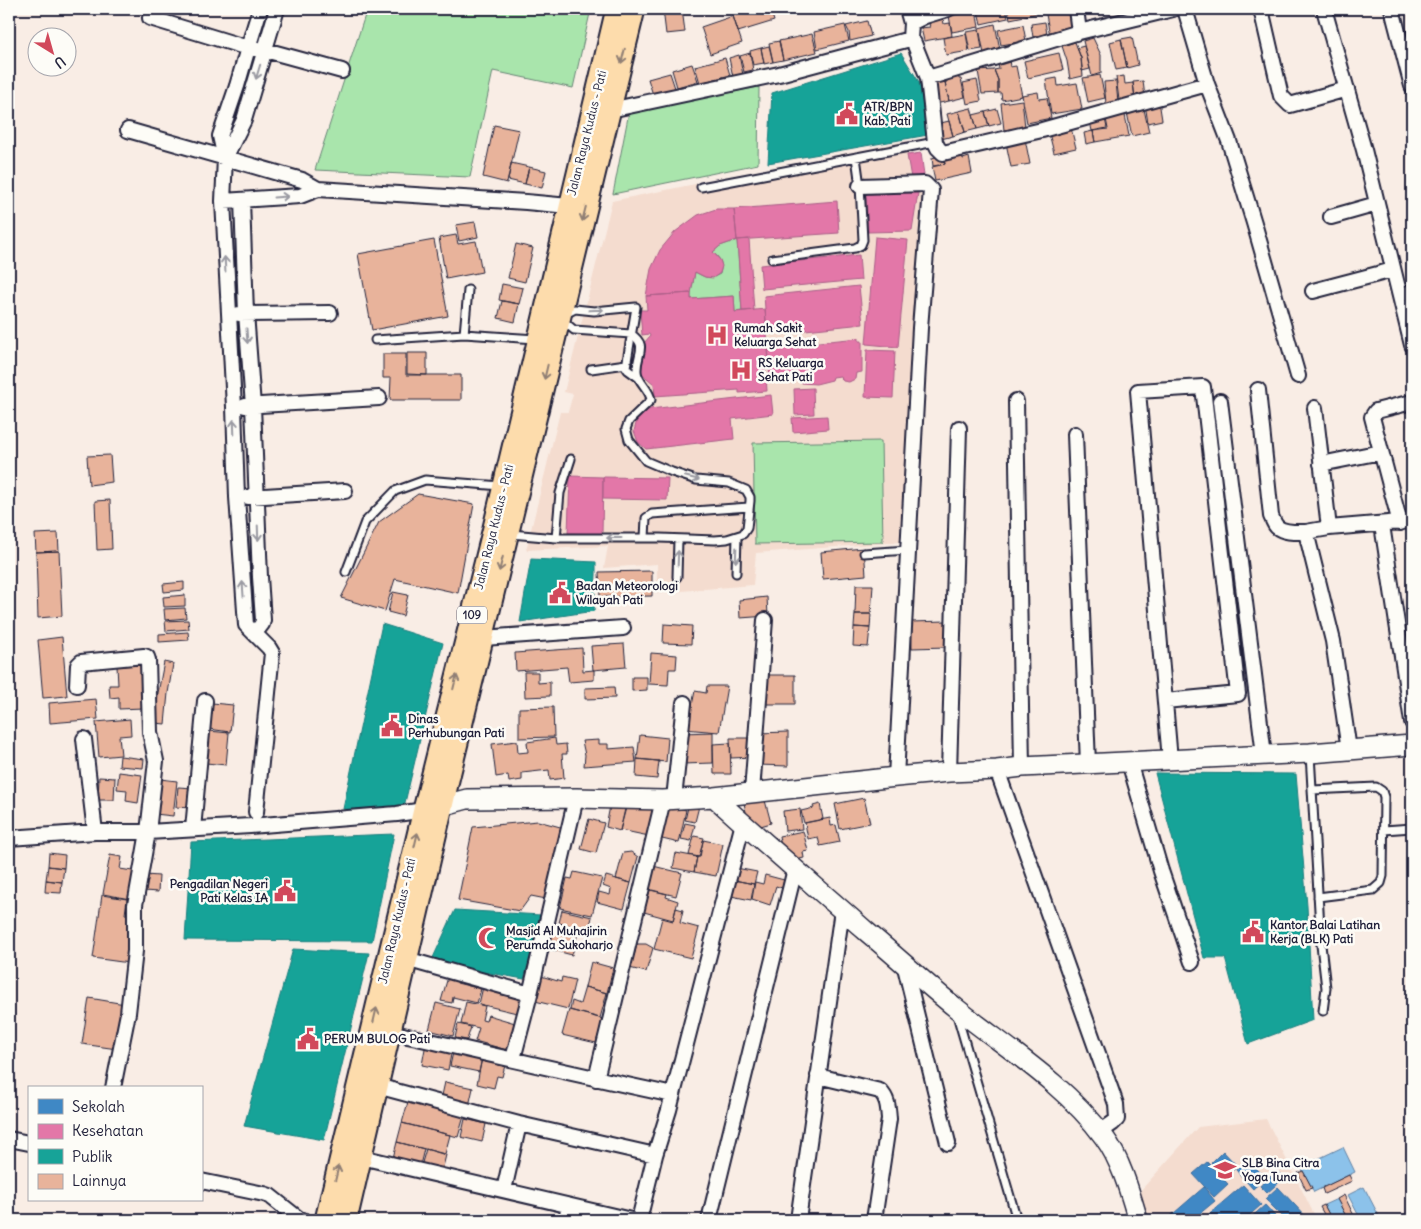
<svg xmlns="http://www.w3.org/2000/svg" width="1421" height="1229" viewBox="0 0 1421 1229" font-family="Delius,sans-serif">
<rect width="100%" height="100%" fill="#f9ede5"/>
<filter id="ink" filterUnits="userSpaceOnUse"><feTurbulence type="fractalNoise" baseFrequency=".02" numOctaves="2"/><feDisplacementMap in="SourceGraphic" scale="10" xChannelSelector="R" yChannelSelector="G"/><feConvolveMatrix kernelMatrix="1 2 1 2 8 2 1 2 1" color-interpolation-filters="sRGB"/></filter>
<g filter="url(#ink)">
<!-- built -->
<path fill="#f4dccf" d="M907,141L912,182H926L900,542L756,553L753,585L657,593V564L604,568L608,546L526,550L560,412H568L573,394L564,392L612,201Z
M1266,1119L1317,1220H1138L1132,1200L1198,1127Z"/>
<!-- green -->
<path fill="#a9e5ac" stroke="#668474" d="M367,9H591L573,88L493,71L470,177L315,170Z
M759,87L758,164L613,194L629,112Z
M737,240L742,311L735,312L734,296L691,299V293L695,272C706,278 709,280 720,274C723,262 721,260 713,252L720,246Z
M881,441L883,542L755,544L753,443Z"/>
<!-- water -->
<path fill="#8cc2ea" stroke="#6282a4" d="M1343,1147L1355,1172L1314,1192L1301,1167Z
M1364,1187L1381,1220H1361L1348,1195Z
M1337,1199L1348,1220H1332L1324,1205Z"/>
<!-- schools -->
<path fill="#3f88c5" stroke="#36699c" d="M1223,1151L1237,1166L1225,1177L1211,1163Z
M1248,1159L1265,1178L1253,1189L1236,1170Z
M1207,1162L1228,1184L1214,1197L1193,1174Z
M1277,1171L1284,1178L1267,1193L1260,1186Z
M1243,1185L1261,1205L1244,1220H1202Z
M1204,1187L1215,1201L1192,1220H1166Z
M1278,1187L1309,1220H1286L1265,1199Z
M1265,1205L1275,1216L1269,1220H1248Z"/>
<!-- health -->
<path fill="#e377a8" stroke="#a95e87" d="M921,153L924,175L911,178L907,155Z
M918,193L912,231L868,232L866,194Z
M837,201L839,233L737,240L734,209Z
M716,209H734L737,240L720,246L713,252L720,260L722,266L720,273L713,278L705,277L695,272L691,293L646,296L651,269L660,250L675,232L698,215Z
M875,237L908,240L898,347L866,344Z
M749,239L754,310L742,311L737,240Z
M859,255L861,280L762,289L760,265Z
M859,286L863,324L767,334L764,296Z
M691,293V299L734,296L735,312L765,309L769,360L765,361L767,391L739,393V390L655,396L654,384L628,362L650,336L649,334L642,335L640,310H647L646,296Z
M859,338V341H862V372L856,373L855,379L849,382L843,381L840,376L833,377L832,380L816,384L802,383L799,380L770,382L768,347Z
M867,350L895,351L893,398L865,397Z
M813,388L814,414L795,415L794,389Z
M771,395L773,414L732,419L734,439L646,449L638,442L634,431L637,420L643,413L650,409Z
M827,416L828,429L793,432L792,418Z
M570,476L603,477L602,534L568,533Z
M603,477L668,478L667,500L603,499Z"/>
<!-- public -->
<path fill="#17a398" stroke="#1a7c7c" d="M901,53L919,82L928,135L768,163L772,93Z
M531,559L596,562V575L594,611L520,622Z
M382,624L443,643L403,811L343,809Z
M1155,773L1296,774L1307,906L1313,1020L1248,1044L1225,958H1204Z
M394,834L372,941L185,940L191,842Z
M455,910L541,915L524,979L461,968L432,960Z
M293,949L369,953L324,1140L244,1126Z"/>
<!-- building -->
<path fill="#e8b39b" stroke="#22223b" d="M663,9H682L685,32L666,34Z
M756,9H770L774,21L738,32L733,16Z
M982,9H1006L1008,18L981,24L978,11Z
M1008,9H1043L1044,12L1010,19Z
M1045,9H1068L1073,31L1050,36Z
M976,11L979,27L952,32L949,16Z
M942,13L944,24L950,23L952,36L924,41L921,28L930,27L927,16Z
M733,16L742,43L710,54L701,27Z
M867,21L871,36L850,41L849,32L846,26Z
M1045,22L1047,34L1033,37L1031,24Z
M995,24L1000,50L984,54L979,28Z
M845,25L849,41L817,49L814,32Z
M1023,25L1026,41L1001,45L998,30Z
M979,30L982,49L970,51L966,32Z
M812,34L817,52L783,60L779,41Z
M966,34L969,51L946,55L943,38Z
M1132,37L1138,65L1127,68L1121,39Z
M1093,38L1101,55V73L1092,76L1083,41Z
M1121,39L1127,68L1116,70L1110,42Z
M779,41L783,60L773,62L769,43Z
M1075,42L1081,58L1083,76L1070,79L1067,61L1062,46Z
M769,46L773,62L764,64L761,48Z
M1084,46L1090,69L1082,71L1081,58L1077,48Z
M761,48L764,63L753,65L750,51Z
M750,53L753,70L744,72L740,56Z
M1059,53L1063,70L1028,78L1024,61Z
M739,55L743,75L733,77L729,58Z
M725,58L730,75L700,83L695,66Z
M1009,60L1010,67L1016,66L1022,96L1002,100L1001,93H998V80L994,70L999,69L998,63Z
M692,64L698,81L677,87L672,70Z
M994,70L998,80V93L982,94L978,71Z
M670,73L676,91L654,98L648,79Z
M958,73L959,79H961L965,97L949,101L945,82H947L946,76Z
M1100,75L1105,98L1088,102L1083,78Z
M1124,76L1125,84L1133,83L1135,98L1119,100L1116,77Z
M1057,78L1058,86L1077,83L1082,109L1051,114L1046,80Z
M941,79L942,83L945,82L949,101L935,104L932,81Z
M977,80L981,101L967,104L963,83Z
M1116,81L1118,103L1106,104L1104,82Z
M1143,81L1145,97L1135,98L1133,82Z
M1038,92L1039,99L1047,98L1051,118L1027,123L1022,95Z
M1022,100L1025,127L1004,130L1001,103Z
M1159,101L1162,120L1148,123L1145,104Z
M1143,105L1149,132L1132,136L1126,108Z
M971,108L977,129L965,132L959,111Z
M997,109L1001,123L989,126L985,112Z
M1124,110L1129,136L1095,142L1093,131L1108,129L1105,114Z
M959,111L965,132L953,136L947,114Z
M985,112L989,126L977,129L973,115Z
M1104,114L1107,128L1092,131L1089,117Z
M949,121L953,136L941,139L937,124Z
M1070,124L1076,148L1054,153L1048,129Z
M494,125L519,130L507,183L483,177Z
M1093,131L1095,142L1086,144L1084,133Z
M1025,139L1030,164L1011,167L1006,143Z
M962,151L963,159L969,157L972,173L935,181L932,167L945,164L943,155Z
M943,155L945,164L933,166L932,158Z
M511,163L529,167L525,184L508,180Z
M529,167L546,171L542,188L525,184Z
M475,222L478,237L459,241L456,225Z
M456,235L458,244L476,241L482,272L446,279L439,238Z
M434,240L448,316L372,330L358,254Z
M516,244L533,248L525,282L508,278Z
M502,284L523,288L519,304L499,300Z
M502,301L519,304L515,322L498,318Z
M407,353H427V375L407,374Z
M383,354H406V375H461V400H390L391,378H383Z
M110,455L112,482L89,485L87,456Z
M418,494L474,504L458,593L395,579L385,611L341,598L379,522Z
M110,500L112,549L97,550L95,501Z
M58,533L59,551L36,552L35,534Z
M864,548L866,575L823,579L821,552Z
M59,551L62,616L38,618L36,552Z
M652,571V596L600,597L599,572Z
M184,582V590L164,592L163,584Z
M856,585H873L871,614H855Z
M393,592L408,595L403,616L388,612Z
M185,595V606L164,607L163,597Z
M767,597L768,616L740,618L739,600Z
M185,608L186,618L165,620L164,609Z
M855,614H871L870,628L854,627Z
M188,620L189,629L166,631L165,621Z
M947,621V647L912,648L911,622Z
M664,624L692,626L691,644L663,643Z
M854,627L870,628L868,647L853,646Z
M188,632L189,640L159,642V634Z
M62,637L67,696L43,698L38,640Z
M624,644L626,667L593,670L591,646Z
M582,648L583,671L594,670V680L569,682L567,667L516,671L515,653Z
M651,653L677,655L676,669H669L668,685L649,684Z
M125,659H132V665L141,664L143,708L119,709V697L110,698L109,685H118L117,666L126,665Z
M164,662L173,664L168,693L165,724L156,723L158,693Z
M524,672H538V683L550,682V696L525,697Z
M764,675H795V704H763Z
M632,677H647V690L632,691Z
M707,686H727L719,732L684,729L686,714L690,715L695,691L706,693Z
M614,687L615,698L585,699V688Z
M96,699L98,719L50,723L49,703Z
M212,703L233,705L230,732L209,729Z
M553,707L554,737L519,738V708Z
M130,719L131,735L119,736L121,755L99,757L96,722Z
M209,731L229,733L226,765L206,763Z
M713,732V763L682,764V733Z
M788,732V766L758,765V733Z
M640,735L668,738L666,762L637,759Z
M555,738L556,745L566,744L567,754H562L564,778L550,780L549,770L522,773V780L509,782L508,775L496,777L492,744L517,741L518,753L528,752L527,742Z
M730,738H752L753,757L731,758Z
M599,740V744H608V749L634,747L636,762L584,766L585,755L582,741Z
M730,743L731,774H714L713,744Z
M120,756L144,759L143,768L119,766Z
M637,759L659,761L657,779L636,777Z
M119,772L142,775L138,803L126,801L127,790L117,789Z
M99,777L115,778L114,800H98Z
M160,779L177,781L173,816L155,814Z
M178,787L193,788L191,808L176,807Z
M763,793L771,823L750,829L743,799Z
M864,798L870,823L840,829L835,804Z
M642,803L655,810L649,836L620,830L627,804Z
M689,803L699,806L695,822L685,820Z
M820,804L823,819L804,823L801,811L814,808L813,806Z
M610,806L625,809L620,831L606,827Z
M665,806L686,810L679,843L658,838Z
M800,809L802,829L785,831L783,811Z
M830,818L831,826L836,825L840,842L820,846L818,837L808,839L805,823Z
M589,819L604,823L596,853L581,849Z
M538,821L564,828L546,899L531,896L520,911L458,900L473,827Z
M685,823L695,825L691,841L681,839Z
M803,831L808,851L803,852L804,858L787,862L782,851L779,836Z
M694,836L704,838L699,857L689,855Z
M703,840L723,844L716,876L694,872L697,857H700Z
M631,852L638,857L631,883L616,879L623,853Z
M49,853L65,855L64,868L48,866Z
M676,853L697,857L694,872L673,868Z
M110,855L122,857L120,869L139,872L135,900L103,894Z
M48,866L64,868L62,882L46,880Z
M653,866L682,873L676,896L648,889Z
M731,867L757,872L754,884L729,879Z
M574,872L602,878L592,915L560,908L567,878L572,879Z
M145,875L159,876L158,892L144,891Z
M765,875L784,880L782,888L776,886L770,905L752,899L755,882L763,884Z
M606,876L631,883L624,909L597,902L599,892L610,895L611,889L603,886Z
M729,879L754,884L751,900L726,895Z
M46,880L62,882L61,893L45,892Z
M650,890L667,894L666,897L678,901L673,920L644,912Z
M102,895L127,899L125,914L132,915L128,945H132L129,963L93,958Z
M676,908L683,910L680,923L699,928L691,958L654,949L662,918L673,921Z
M562,910L592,917L589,930L559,923Z
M555,923L579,929L572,955L549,949Z
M637,944H646L653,948L646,972L625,967L628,955L634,956Z
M591,962L613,968L607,993L585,987Z
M541,976L561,982L562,977L575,980L568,1009L535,1001Z
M448,977L458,979L457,983L481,989L477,1003L453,997L452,1003L441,1001Z
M483,987L525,997L521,1014L479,1004Z
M585,987L607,993L600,1018L570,1010L572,1001L580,1004Z
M89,998L125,1004L117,1049L82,1044Z
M466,1002L485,1006L482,1020L486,1021L488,1015L515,1023L507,1050L475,1041L479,1028L461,1024Z
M436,1003L460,1009L453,1036L429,1030Z
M569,1010L603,1019L596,1043L562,1035Z
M458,1024L471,1027L467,1040L455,1038Z
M426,1043L452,1049L448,1070L422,1065Z
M454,1048L483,1054L479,1072L450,1066Z
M482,1057L506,1061L502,1077L497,1076L494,1088L477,1084Z
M445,1082L473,1088L469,1106L441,1100Z
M408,1102L464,1116L458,1137L402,1123Z
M465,1119L486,1124L482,1142L461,1137Z
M402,1123L450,1135L445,1154L397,1142Z
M397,1142L424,1149L420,1165L393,1158Z
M426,1149L446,1155L442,1171L421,1166Z
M1303,1171L1312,1188L1306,1190L1298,1173Z
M1349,1175L1352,1181L1324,1194L1322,1188Z
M1344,1195L1356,1220H1348L1337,1199Z
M1324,1205L1332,1220H1327L1320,1207Z"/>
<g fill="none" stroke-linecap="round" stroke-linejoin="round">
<!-- lane casing -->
<g stroke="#22223b" stroke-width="11">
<path id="lane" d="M701,187L935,142
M772,259L855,248L861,245L863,240L860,186L856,157
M565,314L575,309L594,311L636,307L626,367L628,370L639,378
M464,334L468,290
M375,340L464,334L536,339
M591,369L626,364
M511,534L556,538H660L715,540L727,539L743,534L747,528L750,501V497L746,490L729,483L696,480L672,472L646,461L629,440L626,429L629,421L651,400C650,389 637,382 637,371C636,354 649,346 631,334L574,330L562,320
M556,538L560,493L571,459
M645,538L646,518L652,514L749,507
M864,553L908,550
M346,572L365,522L395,491L425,480L501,486
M736,573L737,536
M677,577L678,539
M1310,754L1321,945L1326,988L1323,1011
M1312,790L1376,787L1382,791L1384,797L1383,876L1381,883L1373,890L1318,897
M1384,830L1412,828
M957,1015L1017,1220"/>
</g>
<!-- street casing -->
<g stroke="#22223b" stroke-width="18">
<path id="street" d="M907,9L911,23
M1076,9L1079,32
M1261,9L1281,96L1290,105L1347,89
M1324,9L1364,150L1412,345
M1392,9L1412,86
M150,18L248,48L265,50L342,71
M910,39L911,23L925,16L948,9
M928,78L935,142L938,148L943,153L1042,130L1207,84L1185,9
M1207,84L1229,141L1254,223L1298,376
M610,110L779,74L910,39L914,43L928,78L1079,32L1173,9
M128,130L302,180L318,189L526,202L569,206
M225,158L244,120L277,9
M860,186L925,184L931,190L920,328L896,777
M242,200L246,313L253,406L260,577L263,620L262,624L255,633
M223,201L225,158L220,136L237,86L248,48L260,9
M1331,217L1377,204
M1313,291L1393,270
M1400,295L1412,292
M239,314L330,313
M1258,390L1271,516C1273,520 1274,524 1277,527C1284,533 1297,532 1306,532
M1016,401L1022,767
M1220,401L1264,755
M245,406L379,398
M1315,408L1329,528
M1075,434L1088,764
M1321,464L1381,452
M248,497L345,491
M1400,523L1372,417L1376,411L1412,402
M1382,525L1412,722
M483,638L623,628
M77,685L78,665L81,662L144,656L147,657L148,660L150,732L156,761L148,832L135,905V951L128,1013L113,1088
M1165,701L1238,694L1203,387L1138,391L1170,760
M84,739L95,832
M1349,750L1333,641L1306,532L1329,528L1412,521
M1129,762L1161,871L1192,962
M997,770L1116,1104L1117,1119L1113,1123L1100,1132
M949,772L959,428
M752,792L765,620
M674,799L684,703
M256,812L272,653L269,648L246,625L237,497L234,407L223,201L300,196L318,189
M193,829L205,701
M9,838L95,832H148L250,826L397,814L424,810
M406,959L530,994
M904,963L948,1143
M390,1032C484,1053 578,1075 673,1095
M513,1059L530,994L576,798
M818,1076L880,1091C888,1099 888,1107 889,1119L874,1220
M596,1079L663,800
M377,1086L519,1124L655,1155
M9,1139L29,1143
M361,1157L631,1220
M201,1181L264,1194L270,1196L299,1219L303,1220
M504,1190L519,1124
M566,1220L569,1206
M639,1220L655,1155L669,1110L743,823
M709,1220L795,869
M798,1220L842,910"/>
</g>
<!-- secondary casing -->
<g stroke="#22223b" stroke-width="22">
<path id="secondary" d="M714,797C764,843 816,887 867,932C897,957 926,984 956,1008C1006,1048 1065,1084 1104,1137C1121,1160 1130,1193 1138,1220
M430,809L467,799L576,798L663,800L714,797L896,777L949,772L997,770L1022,767L1310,753L1412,745"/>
</g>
<!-- primary casing -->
<g stroke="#22223b" stroke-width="25">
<path id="primary" d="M326,1220L424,810L493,532L617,9
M346,1220L448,780L634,9"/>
</g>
<!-- lane -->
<use href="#lane" stroke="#fdfcf7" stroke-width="7"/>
<!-- street -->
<use href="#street" stroke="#fdfcf7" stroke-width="14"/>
<!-- secondary -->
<use href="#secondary" stroke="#fdfcf7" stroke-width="19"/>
<!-- primary -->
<use href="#primary" stroke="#fddcac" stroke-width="21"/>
</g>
<!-- one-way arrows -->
<defs><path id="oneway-shaft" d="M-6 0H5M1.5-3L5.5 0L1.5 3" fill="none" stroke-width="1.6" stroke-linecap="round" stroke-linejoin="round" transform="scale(1.25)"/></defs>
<g stroke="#907f74">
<use href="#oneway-shaft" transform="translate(623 56) rotate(104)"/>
<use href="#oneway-shaft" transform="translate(584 214) rotate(104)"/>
<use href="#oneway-shaft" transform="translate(546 372) rotate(103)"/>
<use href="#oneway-shaft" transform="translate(501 564) rotate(104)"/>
<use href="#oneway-shaft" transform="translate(455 682) rotate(-76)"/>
<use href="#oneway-shaft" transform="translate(416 840) rotate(-77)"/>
<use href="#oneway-shaft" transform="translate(375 1015) rotate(-77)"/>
<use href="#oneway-shaft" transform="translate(337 1173) rotate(-77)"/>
</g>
<g stroke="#9a9aa2">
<use href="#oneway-shaft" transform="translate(258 72) rotate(107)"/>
<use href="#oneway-shaft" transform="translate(281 197) rotate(-4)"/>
<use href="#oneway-shaft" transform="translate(225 264) rotate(-93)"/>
<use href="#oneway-shaft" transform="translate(596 310) rotate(-2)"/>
<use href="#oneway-shaft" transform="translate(247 336) rotate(86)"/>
<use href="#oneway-shaft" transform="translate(234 427) rotate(-92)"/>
<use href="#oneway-shaft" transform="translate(692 478) rotate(14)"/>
<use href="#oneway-shaft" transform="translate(258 533) rotate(88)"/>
<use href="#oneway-shaft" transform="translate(614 538) rotate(180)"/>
<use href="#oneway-shaft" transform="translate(736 555) rotate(92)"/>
<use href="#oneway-shaft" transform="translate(678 558) rotate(-88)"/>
<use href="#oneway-shaft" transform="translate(243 589) rotate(-94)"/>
</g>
</g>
<!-- icons -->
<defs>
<g id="civic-bare" transform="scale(1.725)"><path d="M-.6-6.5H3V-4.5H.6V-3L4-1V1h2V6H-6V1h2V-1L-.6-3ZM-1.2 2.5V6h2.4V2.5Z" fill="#d1495b" stroke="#fdfcf7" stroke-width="2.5" paint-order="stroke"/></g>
<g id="hospital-bare" transform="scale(1.725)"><path d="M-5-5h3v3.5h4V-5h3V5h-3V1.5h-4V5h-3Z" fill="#d1495b" stroke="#fdfcf7" stroke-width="2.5" paint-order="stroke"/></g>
<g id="mosque-bare" transform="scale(1.725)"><path d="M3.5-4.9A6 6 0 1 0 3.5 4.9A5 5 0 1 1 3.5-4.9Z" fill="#d1495b" stroke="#fdfcf7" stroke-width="2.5" paint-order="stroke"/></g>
<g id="school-bare" transform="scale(1.725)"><path d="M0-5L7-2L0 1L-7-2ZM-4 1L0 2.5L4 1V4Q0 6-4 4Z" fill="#d1495b" stroke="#fdfcf7" stroke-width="2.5" paint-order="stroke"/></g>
</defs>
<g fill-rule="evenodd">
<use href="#civic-bare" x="847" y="114"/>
<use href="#hospital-bare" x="717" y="335"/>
<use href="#hospital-bare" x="741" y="370"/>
<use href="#civic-bare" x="560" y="593"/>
<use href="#civic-bare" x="392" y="726"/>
<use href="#civic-bare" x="285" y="891"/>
<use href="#civic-bare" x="1253" y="932"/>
<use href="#mosque-bare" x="489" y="938"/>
<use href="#civic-bare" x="308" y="1039"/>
<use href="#school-bare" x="1225" y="1170"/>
</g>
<g text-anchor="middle" stroke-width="5" stroke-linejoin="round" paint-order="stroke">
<!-- shield labels -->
<rect fill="#fdfcf7" stroke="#646373" stroke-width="1" x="457" y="606.5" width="30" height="17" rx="4"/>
<g font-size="11" font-weight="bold" fill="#22223b">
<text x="472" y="619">109</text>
</g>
<!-- poi labels -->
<g font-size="12" font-weight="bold" fill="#22223b" stroke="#fdfcf7" text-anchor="start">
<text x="864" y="111">ATR/BPN<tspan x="864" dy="14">Kab. Pati</tspan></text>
<text x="734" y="332">Rumah Sakit<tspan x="734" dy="14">Keluarga Sehat</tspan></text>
<text x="758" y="367">RS Keluarga<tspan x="758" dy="14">Sehat Pati</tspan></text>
<text x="576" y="590">Badan Meteorologi<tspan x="576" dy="14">Wilayah Pati</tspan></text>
<text x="408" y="723">Dinas<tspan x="408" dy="14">Perhubungan Pati</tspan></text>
<text x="268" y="888" text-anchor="end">Pengadilan Negeri<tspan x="268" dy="14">Pati Kelas IA</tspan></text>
<text x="1270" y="929">Kantor Balai Latihan<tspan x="1270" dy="14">Kerja (BLK) Pati</tspan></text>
<text x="506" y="935">Masjid Al Muhajirin<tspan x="506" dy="14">Perumda Sukoharjo</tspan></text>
<text x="324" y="1043">PERUM BULOG Pati</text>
<text x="1242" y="1167">SLB Bina Citra<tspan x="1242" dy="14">Yoga Tuna</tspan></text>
</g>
<!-- street labels -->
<g font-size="12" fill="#22223b" stroke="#fdfcf7">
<text transform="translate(587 133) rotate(-76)" y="4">Jalan Raya Kudus - Pati</text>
<text transform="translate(494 527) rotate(-76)" y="4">Jalan Raya Kudus - Pati</text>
<text transform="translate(397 921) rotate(-77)" y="4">Jalan Raya Kudus - Pati</text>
</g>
</g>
<!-- margin -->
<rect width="1421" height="1229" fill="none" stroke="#fdfcf7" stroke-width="30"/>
<rect x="15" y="15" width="1391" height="1199" fill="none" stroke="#22223b" stroke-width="2" filter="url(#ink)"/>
<!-- legend -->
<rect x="28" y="1086" width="175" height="115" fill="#fdfcf7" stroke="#a5a5ac"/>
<rect x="38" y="1099" width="25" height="15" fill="#3f88c5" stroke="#a5a5ac"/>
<text x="72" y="1112" font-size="15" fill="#22223b">Sekolah</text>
<rect x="38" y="1124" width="25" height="15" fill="#e377a8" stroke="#a5a5ac"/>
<text x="72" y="1136" font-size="15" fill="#22223b">Kesehatan</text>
<rect x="38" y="1149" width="25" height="15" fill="#17a398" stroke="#a5a5ac"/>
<text x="72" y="1162" font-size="15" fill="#22223b">Publik</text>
<rect x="38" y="1174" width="25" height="15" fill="#e8b39b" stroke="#a5a5ac"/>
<text x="72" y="1186" font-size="15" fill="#22223b">Lainnya</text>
<!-- north arrow -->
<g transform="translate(52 52) rotate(143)"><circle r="24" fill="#fdfcf7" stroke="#a5a5ac"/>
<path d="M0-4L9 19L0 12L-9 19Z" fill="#d1495b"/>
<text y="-8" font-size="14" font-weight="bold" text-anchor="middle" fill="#22223b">U</text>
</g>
</svg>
